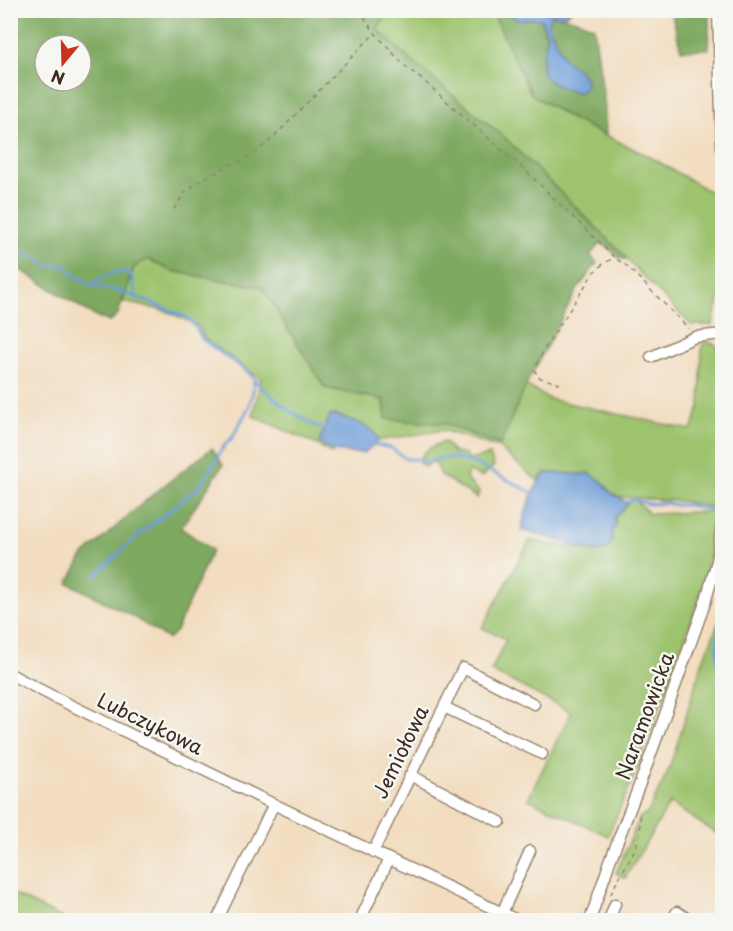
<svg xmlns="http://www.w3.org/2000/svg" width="733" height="931" viewBox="0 0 733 931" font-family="'Playpen Sans',sans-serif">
<rect width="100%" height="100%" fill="#f6f6f2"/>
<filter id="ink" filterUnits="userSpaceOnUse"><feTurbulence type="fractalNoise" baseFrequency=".0167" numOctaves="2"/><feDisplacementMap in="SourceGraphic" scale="12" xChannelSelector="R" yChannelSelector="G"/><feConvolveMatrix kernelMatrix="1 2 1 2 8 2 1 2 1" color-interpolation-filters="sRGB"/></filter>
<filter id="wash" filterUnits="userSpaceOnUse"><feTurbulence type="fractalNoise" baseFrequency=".008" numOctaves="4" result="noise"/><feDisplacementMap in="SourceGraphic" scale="24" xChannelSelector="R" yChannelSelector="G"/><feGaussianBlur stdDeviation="1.35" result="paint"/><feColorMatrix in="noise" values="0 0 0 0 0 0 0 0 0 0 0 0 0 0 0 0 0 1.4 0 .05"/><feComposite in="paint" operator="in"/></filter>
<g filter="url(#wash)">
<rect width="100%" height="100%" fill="#f2ddc0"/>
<!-- green -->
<path fill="#9dc36e" stroke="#6c7646" stroke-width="1.5" d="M389,11H492L531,94L572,119L652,158L712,193L717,192L721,294L712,325H691L626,259L625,256L504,137L410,60L376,28Z
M148,259L171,271L262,287L325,388L384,400L386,419L446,424L500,445L526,385L549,399L691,430L700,406L702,346L705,342C713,342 717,345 721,351L722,456L717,508L681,501L619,497L611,493L602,481L589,473L582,474L545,473L538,481L499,448L443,430L378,441C374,426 349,419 336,415L324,446L334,451L332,454L318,445L253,416L261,379L205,339L199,326L166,311L123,302L134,267Z
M445,442L454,453L465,454L469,460L490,455L494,466L481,477L468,471L466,479L479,492L477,498L442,476L435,462L430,463L425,467L419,463C421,451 434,445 445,442Z
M635,500L650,514L717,511L708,568L698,602L639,764L608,836L528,799L571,712L491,671L506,639L482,628L530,540L596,552L605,551L612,540V531L616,526L615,517L629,502Z
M722,614V837L670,803L625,878L616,873L640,817L648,813L668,771L676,748L702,663Z
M11,893L66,920H11Z"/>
<!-- forest -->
<path fill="#7ea961" stroke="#5c6a40" stroke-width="1.5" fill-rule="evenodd" d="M11,10L389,11L377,29L410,60L504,137L625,256L626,259H621L601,242L590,255L597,263L577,290L526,385L500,445L446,424L386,419L384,400L325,388L262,287L171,271L148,259L134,267L118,314L110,322L95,316L11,264ZM45,45H81V81H45Z
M492,11H506C521,27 526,15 541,19L547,38L542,58L551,83L575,92L582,74L564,58L548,24L551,14L577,20L594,27L605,108L606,136L572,119L531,94Z
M671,11H709V49L681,50Z
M212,448L223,465L181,528L212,550L176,631L168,639L132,616L68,583L83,556L153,494Z"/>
<!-- water -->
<path fill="#6e9ed7" stroke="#54647a" stroke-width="1.5" d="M506,11H571C565,18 559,16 551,14L548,24L564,58L582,74L586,80V85L581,92C573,93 565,89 558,86C538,78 541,65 545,47C545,46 547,38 547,37C547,32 543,25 541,19C526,15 521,27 506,11Z
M330,415C341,415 366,425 374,432C377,435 377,436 378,441L364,453C348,453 332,454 319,442Z
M545,473L582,474L589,473L602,481L611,493L627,502L624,508L615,517L616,526L612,531V540L608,549L596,552L521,530C526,510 532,489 545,473Z"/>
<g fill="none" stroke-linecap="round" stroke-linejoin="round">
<!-- stream -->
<path stroke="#6e9ed7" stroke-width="3" d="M10,242L16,245L21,252L38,258L48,266L59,265L67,268L73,274L91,285L103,288L120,291L187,317L197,329L203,340L249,373C270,397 295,418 326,430
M91,285C103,276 117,268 131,274L136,297
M372,444L391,448L406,459H418L425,462L442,458H454L478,465L535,494
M625,502L635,500L649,504L667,503L675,505H689L696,507L717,510
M95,576L135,538L200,486L224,446L232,438L244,416L249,407L254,387V381
M718,665L717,642L722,615
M719,672L722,693"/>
</g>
</g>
<g filter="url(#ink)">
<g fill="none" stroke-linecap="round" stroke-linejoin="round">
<!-- minor casing -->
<g stroke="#96846f" stroke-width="13">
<path id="minor" d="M718,10L722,149
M651,357L695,337L722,334
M10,674L56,698L263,799L517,920
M444,707L542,754
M410,775L500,822
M373,852L463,668L534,704
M502,913L530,851
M217,920L274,804
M360,920L389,859
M590,920L610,861L647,765L705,603L717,561L722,522
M609,920L615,904
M672,920L677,912L690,920"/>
</g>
<!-- path -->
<path stroke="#96846f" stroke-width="1.5" stroke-dasharray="4.5 4.5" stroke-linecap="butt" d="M359,10L375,33L405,66L426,83L529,174L615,258L627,266L689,329
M174,209C178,203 183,195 188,190C202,178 225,168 241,160C253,155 263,147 272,139L374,34
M718,225L720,259
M560,384L538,377L535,370L542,353L594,272L604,263L614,258
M611,894C619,875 633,858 639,837C641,830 640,821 640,813"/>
<!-- minor -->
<use href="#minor" stroke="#fff" stroke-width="10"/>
</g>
</g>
<g text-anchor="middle" stroke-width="5" stroke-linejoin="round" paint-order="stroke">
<!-- street labels -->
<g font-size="20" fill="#3b2a1e" stroke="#f6f6f2">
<text transform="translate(645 716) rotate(-70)" y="7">Naramowicka</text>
<text transform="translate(150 724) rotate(26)" y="7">Lubczykowa</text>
<text transform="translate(401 752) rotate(-64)" y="7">Jemiołowa</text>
</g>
</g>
<!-- margin -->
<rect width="733" height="931" fill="none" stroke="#f6f6f2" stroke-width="36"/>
<!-- north arrow -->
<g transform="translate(63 63) rotate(199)"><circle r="28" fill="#f6f6f2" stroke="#aba49d" stroke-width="1.5"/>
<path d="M0-4.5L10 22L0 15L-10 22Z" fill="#c8321e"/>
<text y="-9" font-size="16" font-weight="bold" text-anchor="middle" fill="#3b2a1e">N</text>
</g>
</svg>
